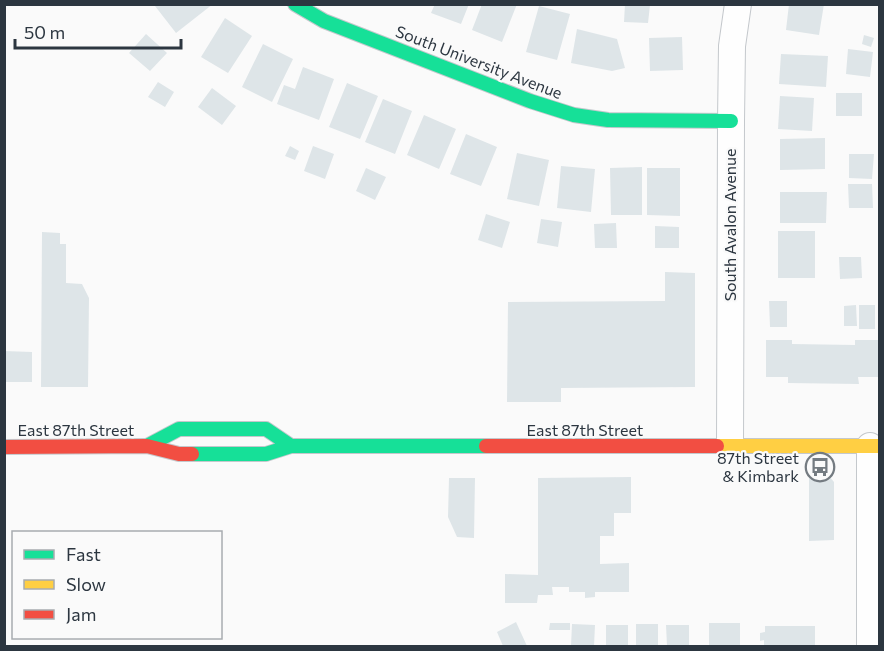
<svg xmlns="http://www.w3.org/2000/svg" width="884" height="651" viewBox="0 0 884 651" font-family="Commissioner,sans-serif">
<rect width="100%" height="100%" fill="#fafafa"/>
<!-- building -->
<path fill="#dee5e8" d="M157,4H213L176,33L155,6Z
M435,4H469L461,24L431,13Z
M482,4H517L502,42L472,30Z
M625,4L650,5L648,23L624,22Z
M789,4H824L819,35L786,30Z
M539,6L570,14L557,60L526,52Z
M225,18L252,36L228,73L201,57Z
M577,29L617,39L625,68L612,71L571,63Z
M146,34L167,53L150,71L129,53Z
M864,35L874,38L871,47L862,44Z
M682,37L683,70L650,71L649,38Z
M263,44L293,59L272,102L242,87Z
M848,49L873,52L870,77L846,74Z
M781,54L828,56L826,87L779,84Z
M303,67L334,79L319,120L277,104L284,85L295,89Z
M158,82L174,92L165,107L148,97Z
M347,83L378,96L360,139L329,127Z
M212,88L236,106L222,125L198,107Z
M836,93H862V116H836Z
M780,96L814,98L812,131L778,129Z
M383,99L412,111L395,154L365,142Z
M424,115L456,129L439,169L407,155Z
M466,134L497,147L481,186L450,174Z
M825,138V169L780,170V139Z
M290,146L299,151L295,160L285,156Z
M313,146L334,154L325,179L304,171Z
M517,153L549,160L539,206L507,199Z
M849,154H874L872,179L849,178Z
M561,166L595,169L591,212L557,208Z
M642,167V215H611L610,168Z
M366,168L386,177L375,200L356,191Z
M647,168H680V216L647,215Z
M848,184H872L873,208H849Z
M780,192H827L826,223H780Z
M486,214L510,222L502,248L478,240Z
M541,219L562,222L558,247L537,243Z
M616,223L617,248H595L594,224Z
M655,226L679,227V248H655Z
M778,231H815V278H778Z
M42,232L60,233V244H66V283L82,284L89,298L88,387H41Z
M839,257H861L862,278L840,279Z
M665,272L695,273V387L561,388V402H507L508,302L665,301Z
M769,301H787V327H770Z
M856,305L857,326H844V306Z
M859,305H875V329H859Z
M766,340H792V344L855,345V340H880L879,377H858L859,384L788,383V377H766Z
M4,351L32,352V382H4Z
M809,476H829L834,482V540L809,541Z
M631,477V513H614V536H600V564L629,563V592H595V597L585,598V592H569V587H552L553,595H538L537,603H505V574L538,575V478Z
M449,478H475L474,538L457,537L448,517Z
M516,622L527,646H503L497,632Z
M550,623H570V630H549Z
M709,623H740V646H709Z
M572,624L595,625L594,646H571Z
M636,624H658V646H636Z
M606,625H628V646H606Z
M666,625H689V646H667Z
M765,626H815V646H764V640L760,641V633L765,632Z"/>
<g fill="none" stroke-linecap="round" stroke-linejoin="round">
<!-- street casing -->
<g stroke="#c4c8cc" stroke-width="28">
<path id="street" d="M730,446L731,121L732,46L738,4
M870,646V446"/>
</g>
<!-- fast casing -->
<g stroke="#c4c8cc" stroke-width="16">
<path id="fast" d="M295,4L324,21L530,101L574,115L608,120L731,121
M147,446L179,429H266L291,446
M192,454H266L291,446H486"/>
</g>
<!-- slow casing -->
<g stroke="#c4c8cc" stroke-width="16">
<path id="slow" d="M717,446H880"/>
</g>
<!-- jam casing -->
<g stroke="#c4c8cc" stroke-width="16">
<path id="jam" d="M486,446H717
M4,447L147,446L179,454H192"/>
</g>
<!-- street -->
<use href="#street" stroke="#fefefe" stroke-width="26"/>
<!-- fast -->
<use href="#fast" stroke="#16e098" stroke-width="14"/>
<!-- slow -->
<use href="#slow" stroke="#ffcf43" stroke-width="14"/>
<!-- jam -->
<use href="#jam" stroke="#f24e42" stroke-width="14"/>
</g>
<!-- icons -->
<defs>
<g id="bus-ring" transform="scale(1.5)"><circle r="9.5" fill="#fafafa" stroke="#747b81" stroke-width="1.5"/><path d="M-5-6H5V4H4V6H2V4H-2V6H-4V4H-5ZM-3.5-4V0h7V-4ZM-3.5 1.2v1.5H-2V1.2ZM2 1.2v1.5H3.5V1.2Z" fill="#747b81"/></g>
</defs>
<g fill-rule="evenodd">
<use href="#bus-ring" x="820" y="467"/>
</g>
<g text-anchor="middle" stroke-width="4.5" stroke-linejoin="round" paint-order="stroke">
<!-- street labels -->
<g font-size="16" fill="#2c3640" stroke="#fafafa">
<text transform="translate(479 62) rotate(21)" y="6">South University Avenue</text>
<text transform="translate(730 225) rotate(-90)" y="6">South Avalon Avenue</text>
<text x="76" y="436">East 87th Street</text>
<text x="585" y="436">East 87th Street</text>
</g>
<!-- poi labels -->
<g font-size="16" fill="#2c3640" stroke="#fafafa" text-anchor="end">
<text x="799" y="464">87th Street<tspan x="799" dy="18">&amp; Kimbark</tspan></text>
</g>
</g>
<!-- border -->
<rect width="884" height="651" fill="none" stroke="#2c3640" stroke-width="12"/>
<!-- legend -->
<rect x="12" y="531" width="210" height="108" fill="#fafafa" stroke="#a8acb0" stroke-width="1.5"/>
<rect x="24" y="550" width="30" height="9" fill="#16e098" stroke="#a8acb0" stroke-width="1.5"/>
<text x="66" y="561" font-size="18" fill="#2c3640">Fast</text>
<rect x="24" y="580" width="30" height="9" fill="#ffcf43" stroke="#a8acb0" stroke-width="1.5"/>
<text x="66" y="591" font-size="18" fill="#2c3640">Slow</text>
<rect x="24" y="610" width="30" height="9" fill="#f24e42" stroke="#a8acb0" stroke-width="1.5"/>
<text x="66" y="621" font-size="18" fill="#2c3640">Jam</text>
<!-- scale -->
<path d="M15 39v9h166v-9" fill="none" stroke="#2c3640" stroke-width="3"/>
<text x="24" y="39" font-size="18" fill="#2c3640" stroke="#fafafa" stroke-width="4.5" paint-order="stroke">50 m</text>
</svg>
